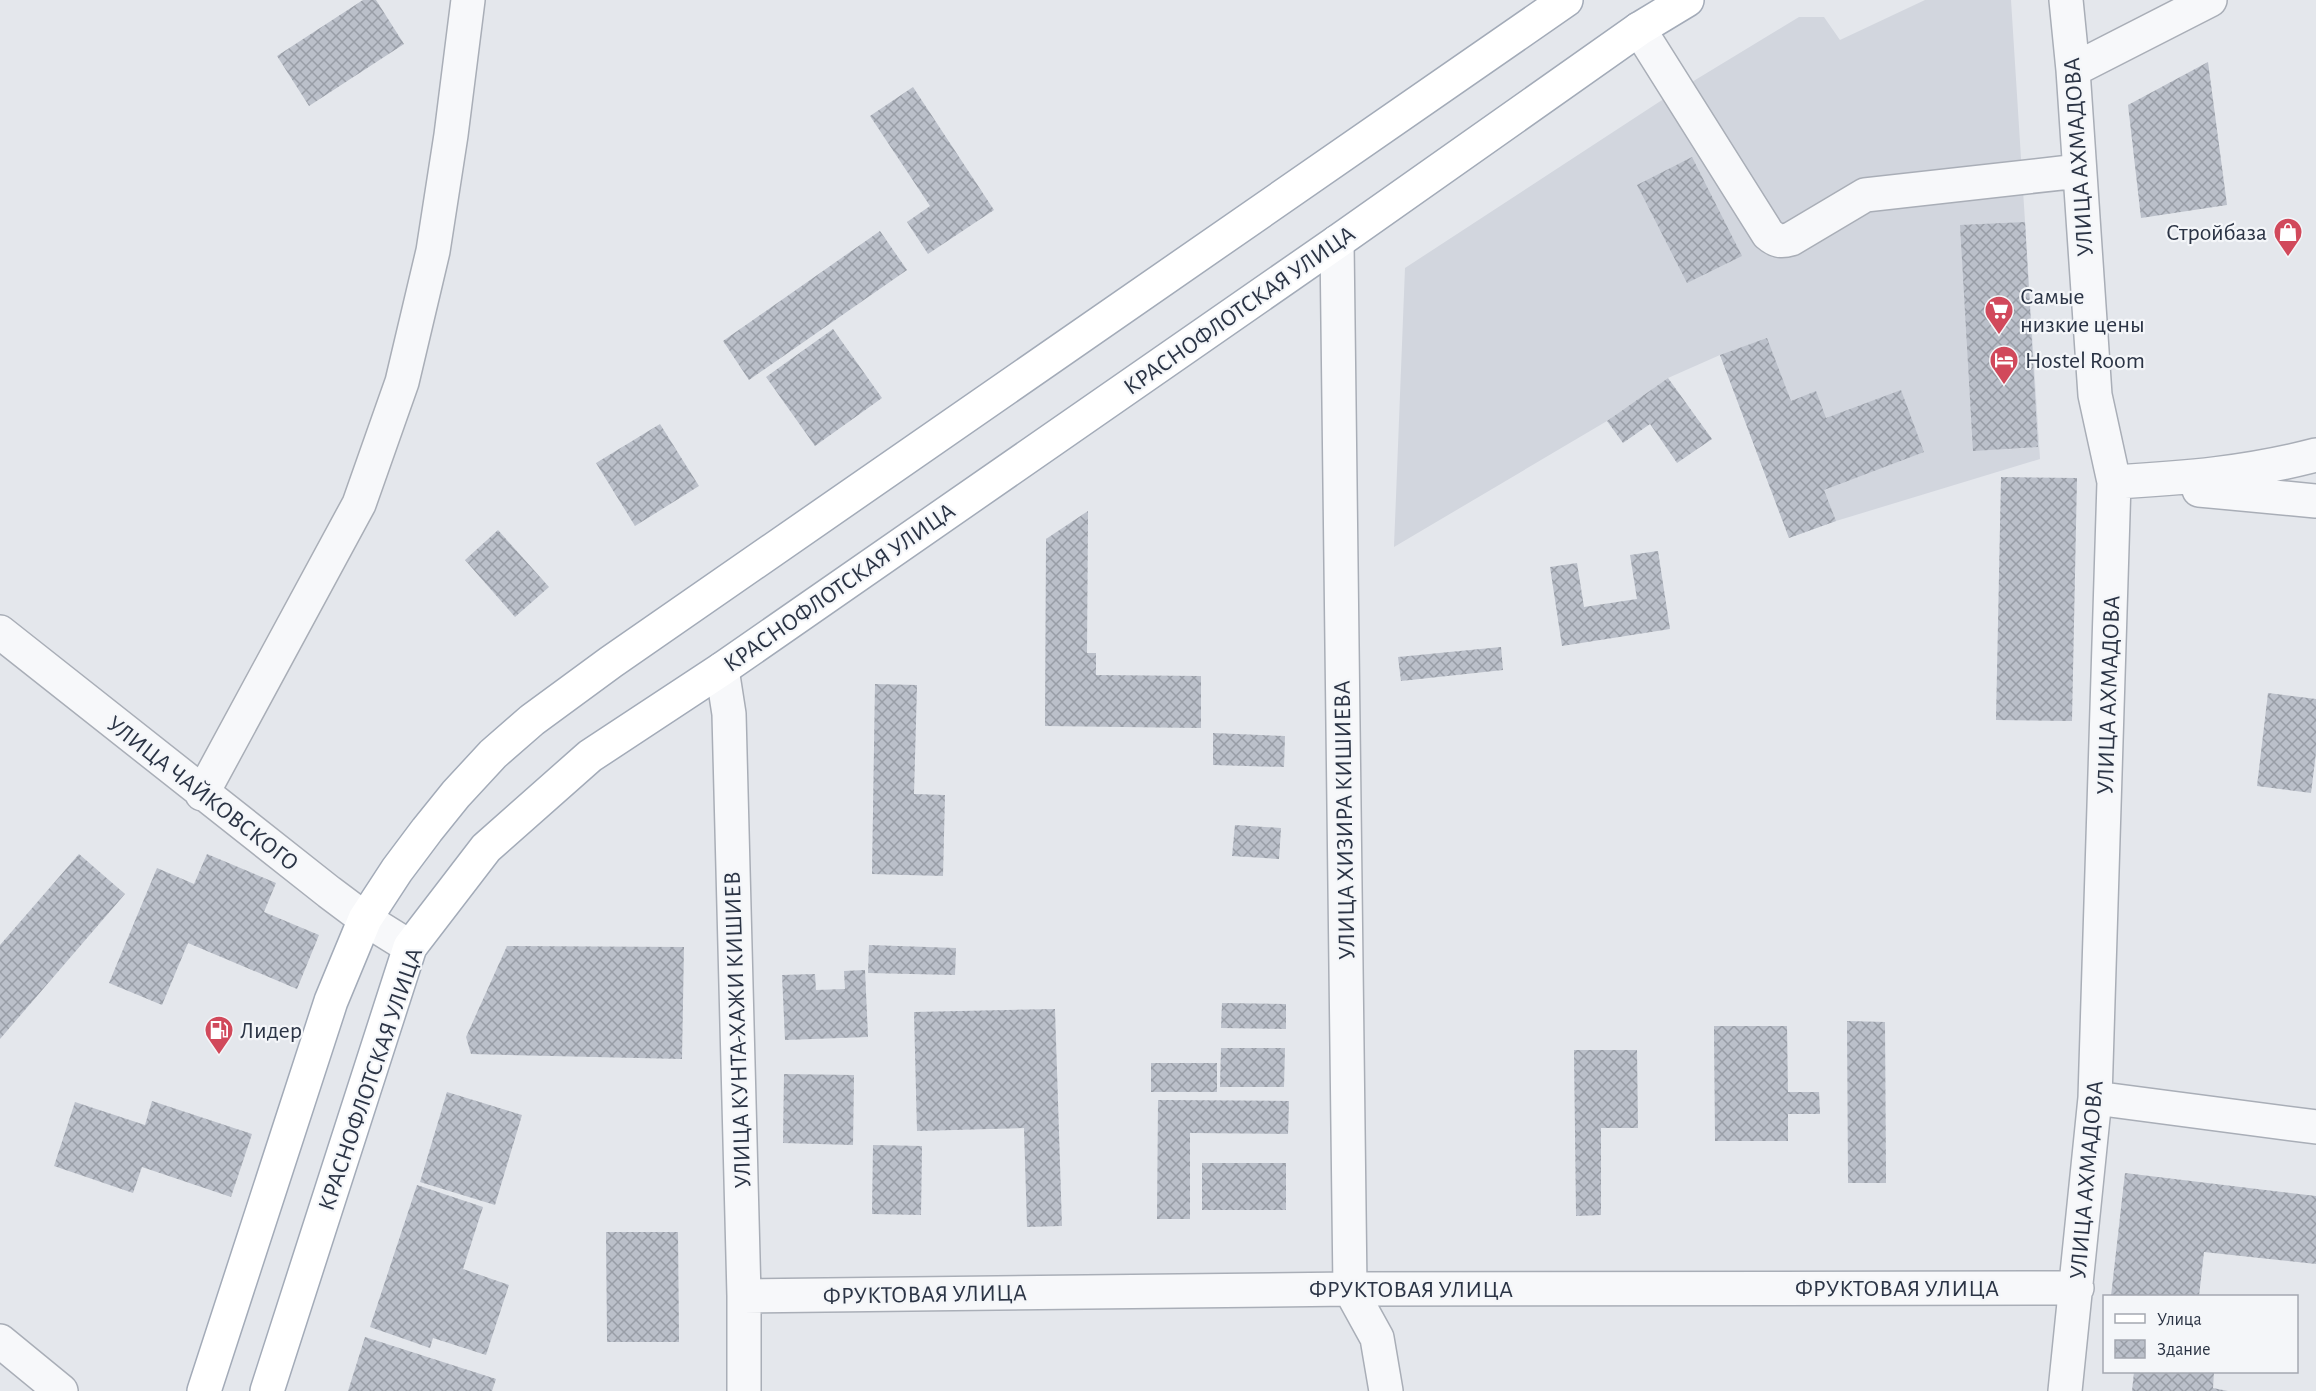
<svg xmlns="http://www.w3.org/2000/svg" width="2316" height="1391" viewBox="0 0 2316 1391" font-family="'Alegreya Sans',sans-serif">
<defs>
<pattern id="building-cross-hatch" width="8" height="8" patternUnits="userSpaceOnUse" patternTransform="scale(1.5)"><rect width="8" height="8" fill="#bbc0ca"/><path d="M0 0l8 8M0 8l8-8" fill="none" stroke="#989da6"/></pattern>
</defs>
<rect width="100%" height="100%" fill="#e4e7ec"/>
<!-- built -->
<path fill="#d2d6de" d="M1925,0H2011L2040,459L1836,521L1789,538L1720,355L1668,378L1607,421L1394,547L1405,268L1659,102L1799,17H1824L1840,40Z"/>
<!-- building -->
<path fill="url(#building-cross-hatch)" d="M363,0H376L404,44L309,106L277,56Z
M2208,62L2227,205L2141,218L2128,105Z
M913,87L994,210L928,254L907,222L930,206L870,116Z
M1692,157L1742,256L1687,283L1637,185Z
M2025,222L2038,447L1973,451L1960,225Z
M880,231L907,270L749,380L723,341Z
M833,329L882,398L815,446L766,377Z
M1767,338L1791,401L1816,391L1826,418L1901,390L1924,452L1824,490L1836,521L1789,538L1720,355Z
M1668,378L1712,439L1677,463L1650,424L1623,443L1607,421Z
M660,424L699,486L635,526L596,463Z
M2001,477L2077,478L2072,721L1996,720Z
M1088,511L1087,653H1096V675L1201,676V728L1045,726L1046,539Z
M498,530L549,587L515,617L465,560Z
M1658,551L1670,629L1562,646L1550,567L1577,563L1584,607L1637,599L1630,555Z
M1501,647L1503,670L1401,681L1398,657Z
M875,684L917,685L914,794L945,795L943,876L872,874Z
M2268,693L2316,699V753L2311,793L2257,786Z
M1213,733L1285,736L1284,767L1213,765Z
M1235,825L1281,828L1279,859L1232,856Z
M79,854L125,894L0,1039V945Z
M207,854L276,883L264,912L319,935L297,989L188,943L162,1005L109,983L157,868L194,884Z
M869,945L956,948L955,975L868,973Z
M507,946L684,947L682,1059L471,1054L466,1037Z
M865,970L868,1037L785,1040L782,975L815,974L816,990L845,989L844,971Z
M1222,1003L1286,1004V1029L1221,1028Z
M1055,1009L1062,1226L1027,1227L1024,1128L917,1131L914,1012Z
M1847,1021L1885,1022L1886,1183H1848Z
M1714,1026H1787L1788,1092H1819L1820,1114H1788V1141H1715Z
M1221,1048H1285L1284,1087H1220Z
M1574,1050H1637L1638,1128H1601V1215L1576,1216Z
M1151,1063H1217V1092H1151Z
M784,1074L854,1075L853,1145L783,1143Z
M447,1092L522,1115L495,1205L420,1182Z
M1158,1100L1289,1101L1288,1134L1190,1133V1219H1157Z
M152,1101L252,1134L231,1197L142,1167L133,1193L54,1166L75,1102L145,1125Z
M873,1145L922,1146L921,1215L872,1214Z
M1202,1163H1286V1210H1202Z
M2125,1173L2316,1196V1264L2204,1252L2199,1296H2111Z
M417,1185L483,1207L463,1269L509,1285L486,1355L433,1338L430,1348L370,1327Z
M606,1232H678L679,1342H607Z
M365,1337L496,1379L492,1391H348Z
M2134,1372H2214L2213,1388L2228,1391H2132Z"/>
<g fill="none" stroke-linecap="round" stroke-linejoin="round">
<!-- minor casing -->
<g stroke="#a9aeb7" stroke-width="36">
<path id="minor" d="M1639,29L1768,234C1776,241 1781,242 1791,239L1865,195L2079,171
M2073,70L2210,0
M1337,242L1350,1289L1377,1338L1386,1391
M2114,482C2185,478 2247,473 2316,455
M2199,490L2316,501
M0,632L329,892L365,919L410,947
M722,669L729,714L744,1296V1391
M202,794L359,504L402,382L433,251L451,135L468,0
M2095,1098L2316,1127
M744,1296L1350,1289L2077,1288
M0,1341L61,1391
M2065,1391L2095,1098L2114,482L2095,395L2073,70L2066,0"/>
</g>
<!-- major casing -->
<g stroke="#a3abb8" stroke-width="36">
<path id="major" d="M204,1391L331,1001L365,919L397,870L427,830L456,794L493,754L532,720L611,662L1566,0
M267,1391L410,947L486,848L590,756L722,669L1337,242L1639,29L1687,0"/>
</g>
<!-- minor -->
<use href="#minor" stroke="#f7f8fa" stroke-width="33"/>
<!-- major -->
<use href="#major" stroke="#fff" stroke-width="33"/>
</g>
<!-- icons -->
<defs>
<g id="shop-pin" transform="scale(1.5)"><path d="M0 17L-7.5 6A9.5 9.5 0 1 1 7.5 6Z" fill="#d1495b" stroke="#f4f6f9"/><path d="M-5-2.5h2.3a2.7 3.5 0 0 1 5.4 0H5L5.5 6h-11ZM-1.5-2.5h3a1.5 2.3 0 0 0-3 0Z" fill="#fff"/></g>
<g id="supermarket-pin" transform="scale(1.5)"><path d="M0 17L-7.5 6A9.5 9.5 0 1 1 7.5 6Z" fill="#d1495b" stroke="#f4f6f9"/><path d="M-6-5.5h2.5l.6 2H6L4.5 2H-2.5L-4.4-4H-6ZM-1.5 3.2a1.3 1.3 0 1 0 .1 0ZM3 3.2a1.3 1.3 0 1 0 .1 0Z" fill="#fff"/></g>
<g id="hotel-pin" transform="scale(1.5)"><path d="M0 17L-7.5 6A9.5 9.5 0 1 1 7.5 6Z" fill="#d1495b" stroke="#f4f6f9"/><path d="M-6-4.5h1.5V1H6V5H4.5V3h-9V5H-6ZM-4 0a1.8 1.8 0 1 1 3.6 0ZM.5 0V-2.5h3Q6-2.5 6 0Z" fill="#fff"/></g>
<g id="fuel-pin" transform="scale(1.5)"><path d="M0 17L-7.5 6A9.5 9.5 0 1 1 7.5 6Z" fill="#d1495b" stroke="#f4f6f9"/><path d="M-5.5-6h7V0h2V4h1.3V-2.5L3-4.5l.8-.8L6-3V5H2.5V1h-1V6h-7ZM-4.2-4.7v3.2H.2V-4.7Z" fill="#fff"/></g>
</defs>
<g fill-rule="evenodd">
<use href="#shop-pin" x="2288" y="232"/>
<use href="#supermarket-pin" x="1999" y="310"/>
<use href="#hotel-pin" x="2004" y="360"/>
<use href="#fuel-pin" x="219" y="1030"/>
</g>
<g text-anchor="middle" stroke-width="4.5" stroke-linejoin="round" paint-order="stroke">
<!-- street labels -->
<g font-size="24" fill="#2b3445" stroke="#f4f6f9">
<text transform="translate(2078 157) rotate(-94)" y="8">УЛИЦА АХМАДОВА</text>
<text transform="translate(1239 310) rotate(-35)" y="8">КРАСНОФЛОТСКАЯ УЛИЦА</text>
<text transform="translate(839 587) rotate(-35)" y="8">КРАСНОФЛОТСКАЯ УЛИЦА</text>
<text transform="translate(2108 695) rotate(-88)" y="8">УЛИЦА АХМАДОВА</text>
<text transform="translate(203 793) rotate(38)" y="8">УЛИЦА ЧАЙКОВСКОГО</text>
<text transform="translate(1344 820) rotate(-91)" y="8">УЛИЦА ХИЗИРА КИШИЕВА</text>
<text transform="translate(737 1030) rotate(-92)" y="8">УЛИЦА КУНТА-ХАЖИ КИШИЕВ</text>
<text transform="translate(370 1079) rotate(-71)" y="8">КРАСНОФЛОТСКАЯ УЛИЦА</text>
<text transform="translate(2086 1180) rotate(-85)" y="8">УЛИЦА АХМАДОВА</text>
<text x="1897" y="1296">ФРУКТОВАЯ УЛИЦА</text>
<text x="1411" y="1297">ФРУКТОВАЯ УЛИЦА</text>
<text transform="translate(925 1294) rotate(-1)" y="8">ФРУКТОВАЯ УЛИЦА</text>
</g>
<!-- poi labels -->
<g font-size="24" fill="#2b3445" stroke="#f4f6f9" text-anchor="start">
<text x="2267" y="240" text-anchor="end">Стройбаза</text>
<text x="2020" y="304">Самые<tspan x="2020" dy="28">низкие цены</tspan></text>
<text x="2025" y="368">Hostel Room</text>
<text x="240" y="1038">Лидер</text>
</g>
</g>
<!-- legend -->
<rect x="2103" y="1295" width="195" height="78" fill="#f4f6f9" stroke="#a4a8b1" stroke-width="1.5"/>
<rect x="2115" y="1314" width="30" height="9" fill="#ffffff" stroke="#a4a8b1" stroke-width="1.5"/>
<text x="2157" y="1325" font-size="18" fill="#2b3445">Улица</text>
<rect x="2115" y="1340" width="30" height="18" fill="url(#building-cross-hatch)" stroke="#a4a8b1" stroke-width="1.5"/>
<text x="2157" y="1355" font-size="18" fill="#2b3445">Здание</text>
</svg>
